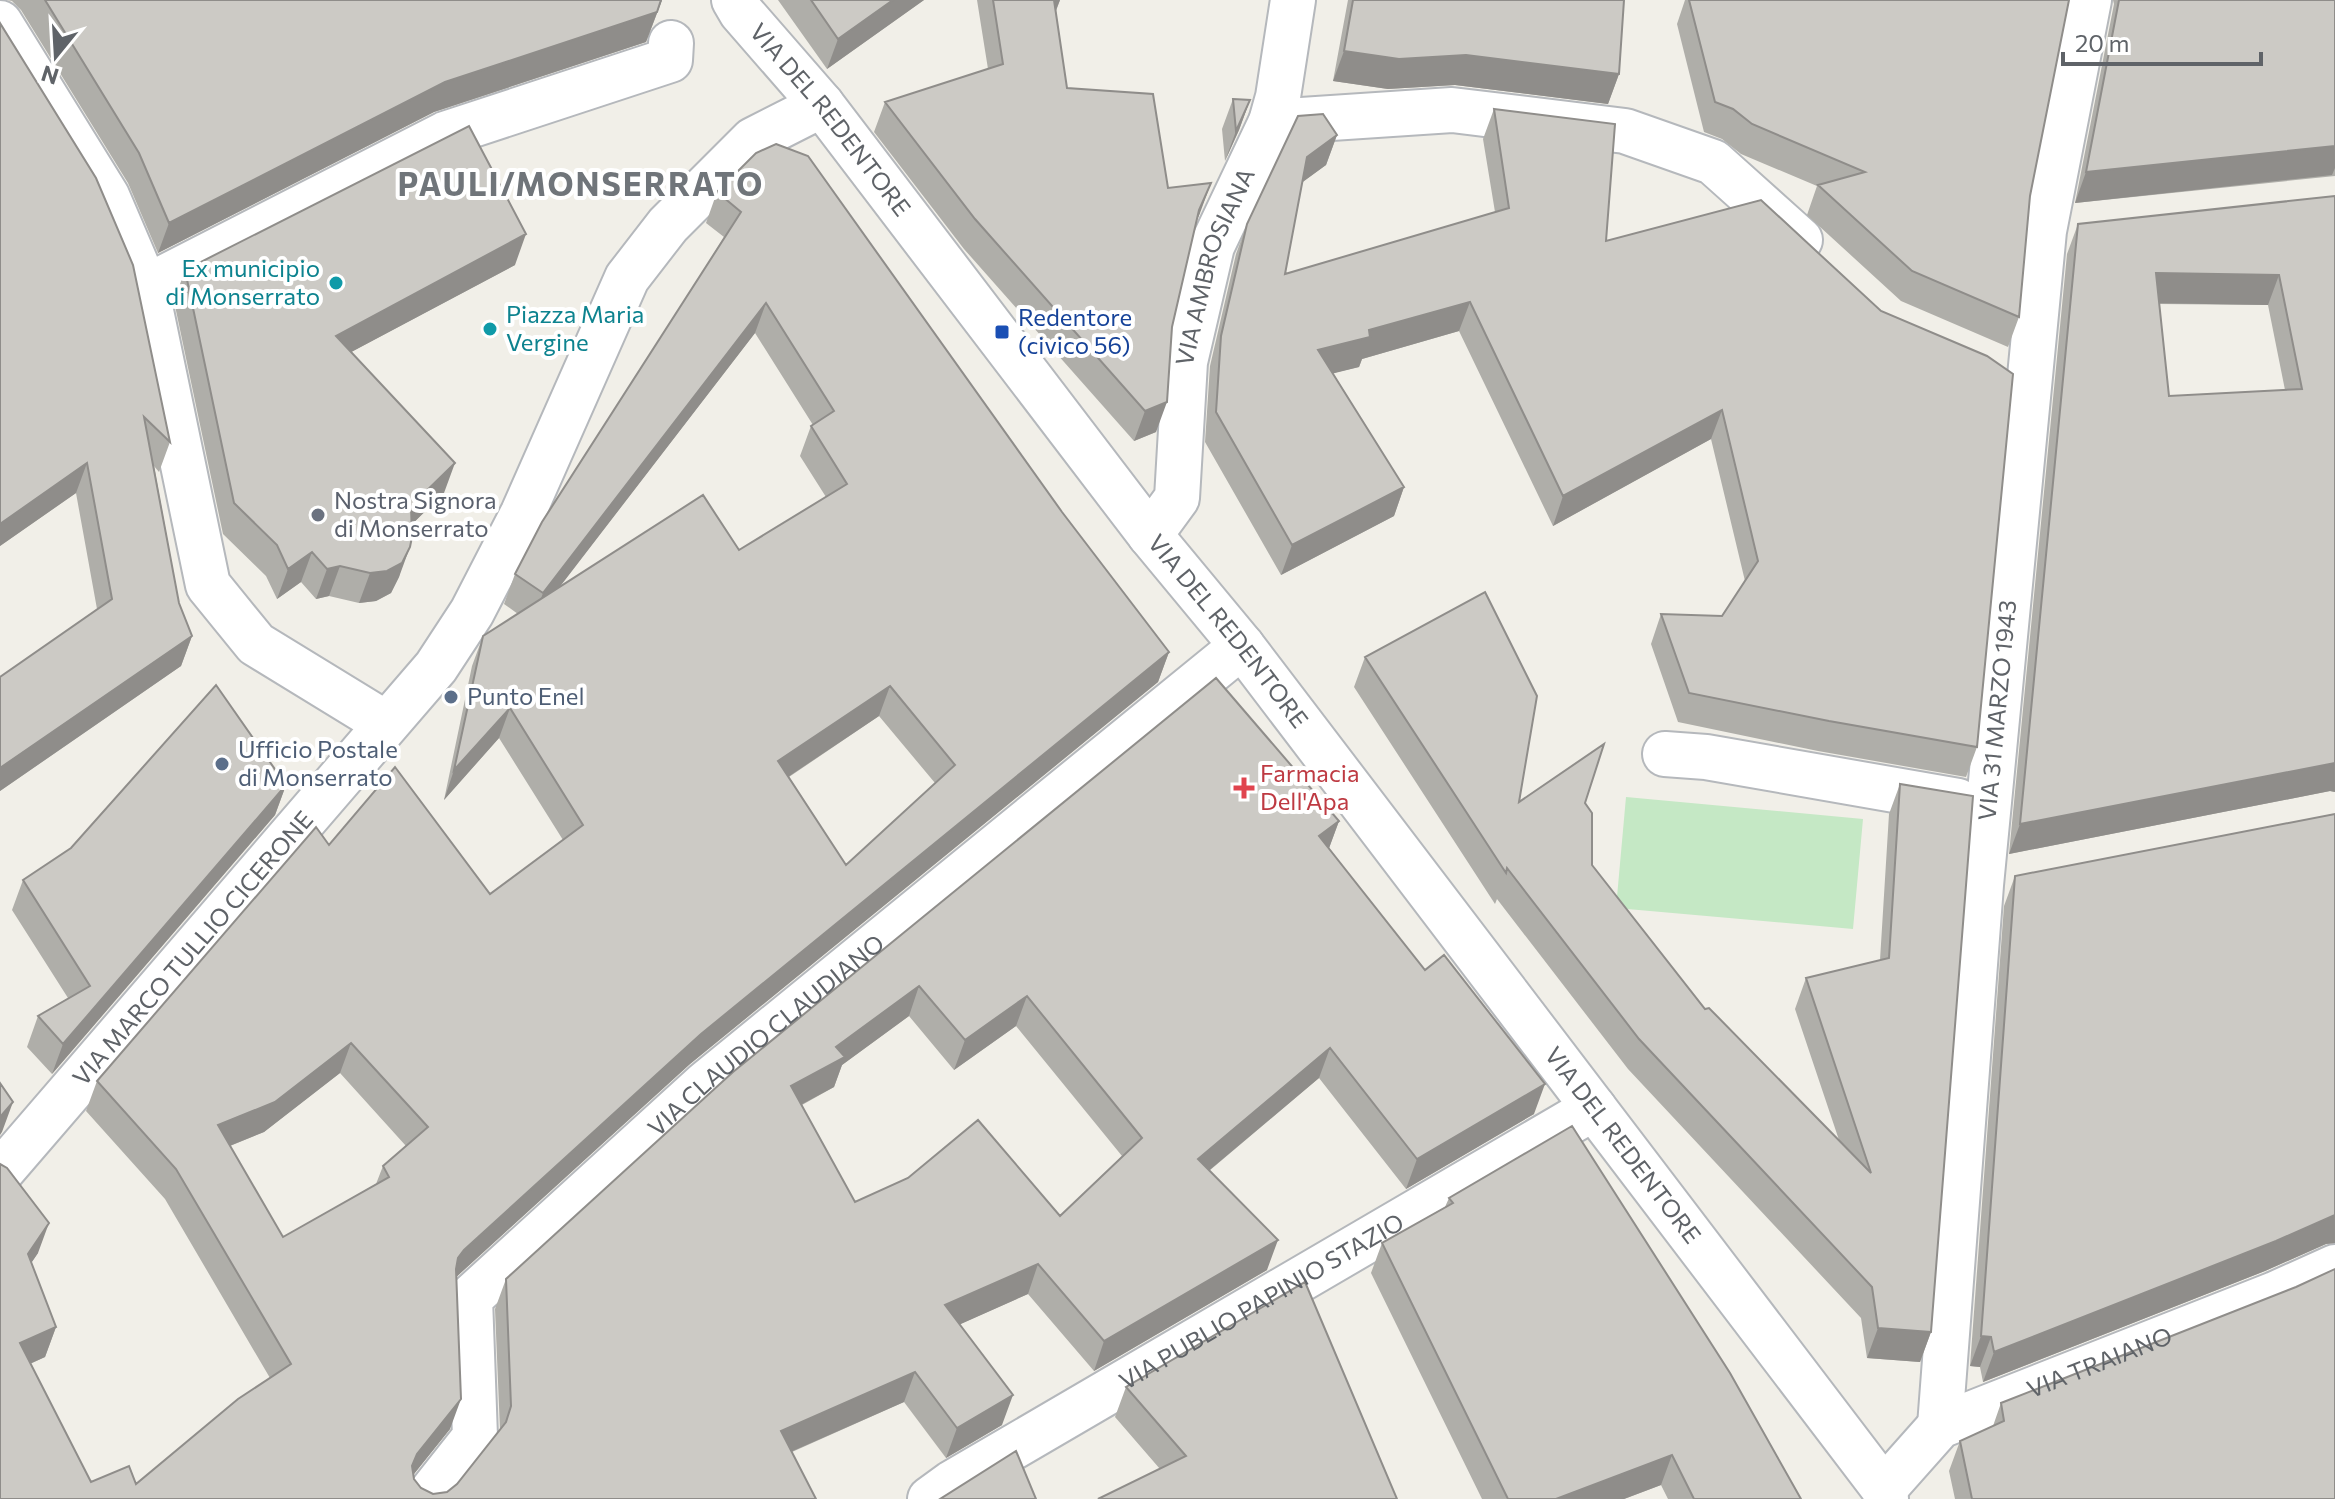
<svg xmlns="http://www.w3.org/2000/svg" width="2335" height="1499" viewBox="0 0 2335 1499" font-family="Commissioner,sans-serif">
<rect width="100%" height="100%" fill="#f1efe8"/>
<!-- pitch -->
<path fill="#c5e8c5" d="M1626,797L1863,819L1853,929L1616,908Z"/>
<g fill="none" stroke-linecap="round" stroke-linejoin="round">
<!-- minor casing -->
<g stroke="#b5b8bc" stroke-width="48">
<g id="minor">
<path id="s1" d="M734,0L741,12L822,105L1150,535L1242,646L1884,1489L1886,1499"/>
<path d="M0,23L107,196L146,287L208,585L256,644L385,723"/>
<path d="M1271,122L1452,110L1625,131L1713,162L1800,240"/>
<path d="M146,287L445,134L670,60L671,43"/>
<path id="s2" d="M1150,535L1177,498L1185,362L1212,246L1271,122L1278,97L1293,0"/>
<path d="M1665,754L1706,757L1958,801"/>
<path id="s3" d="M0,1173L436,667L472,612L523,513L627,278L668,225L753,140L822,105"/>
<path id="s4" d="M1940,1426L1981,885L2044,231L2089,0"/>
<path id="s5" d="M1884,1489L1940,1426L2275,1294L2335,1267"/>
<path id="s6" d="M426,1499L475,1437L470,1298L706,1083L1242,646"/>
<path id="s7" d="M930,1499L952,1483L1594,1108"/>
</g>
</g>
<!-- minor -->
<use href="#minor" stroke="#fff" stroke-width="44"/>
</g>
<!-- wall -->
<path fill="#afaea9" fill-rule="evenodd" d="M7,0H662L646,42L434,112L158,253L128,183L21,10L12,1Z
M778,0H924L827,69Z
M977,0H1060L1056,11L1067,88L1168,188L1200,213L1196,222L1172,327L1156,432L1134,441L964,249L874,132L885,102L988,69Z
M1348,0H1624L1619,74L1608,104L1455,85L1388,89L1333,81Z
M1685,0H2069L2030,196L2019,317L2008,347L1901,301L1807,215L1817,186L1741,154L1722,139L1704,132L1677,24Z
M2113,0H2335V176L2075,203L2114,4Z
M0,23L170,442L159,472L154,466L179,603L192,636L181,666L0,791V677L97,609L76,493L0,546Z
M1233,99L1250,100L1239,130L1225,161L1222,129Z
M1494,109L1606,241L1977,747L1966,777L1818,751L1678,722L1651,644L1661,614L1722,616L1745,581L1711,439L1553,526L1459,331L1362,359L1359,367L1333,373L1404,487L1394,516L1281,575L1205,442L1210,366L1236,254L1247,224L1337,135L1326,165L1302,182L1285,274L1495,212L1483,139Z
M756,153L1062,512L1169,652L1158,682L690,1064L456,1277L450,1429L413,1475L414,1479L421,1488L433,1494L447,1492L457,1484L500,1430L495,1309L506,1279L1216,678L1339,821L1329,848L1534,1114L1406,1189L1319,1078L1209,1171L1267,1270L1094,1371L1028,1294L960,1324L1002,1425L946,1458L904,1402L792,1452L816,1499H0V1164L38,1253L31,1263L56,1327L45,1357L30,1364L91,1482L136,1484L270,1378L165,1199L86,1111L97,1081L329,845L490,894L563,840L499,738L444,800L472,666L483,636L518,614L504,604L515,574L724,237L706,223L717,192ZM755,333L813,425L811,426L800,456L826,497L739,550L559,587ZM879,716L935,783L846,865L789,777ZM909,1016L954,1070L1016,1026L1122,1156L1060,1216L855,1202L802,1105L834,1087L842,1065ZM340,1073L406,1146L383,1166L376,1184L283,1237L230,1146L264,1132Z
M2335,196V792L2330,791L2009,854L2067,254L2078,224ZM2159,304L2268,305L2285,390L2169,396Z
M515,265L351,352L444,493L412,524L399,577L391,593L376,601L359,603L329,596L316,599L301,582L277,599L266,576L223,534L174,301L185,270Z
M1365,657L1519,802L1585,803L1592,865L1705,1009L1839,1140L1795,1009L1806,978L1880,960L1889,814L1900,784L1931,1332L1920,1362L1867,1358L1861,1318L1628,1069L1497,899L1495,904L1354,687Z
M286,785L275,815L52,1074L27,1047L38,1016L68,998L12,910L23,880Z
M2335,814V1243L2326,1244L2265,1271L1983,1382L1980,1367L1970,1366L2004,906L2015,876Z
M1449,1198L1801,1499H1668L1661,1485L1624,1499H1482L1371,1273L1382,1243L1445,1207Z
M2296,1287L2335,1499H1955L1949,1471L1960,1441L1993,1426L2001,1403Z
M1126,1387L1397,1499L1160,1469L1115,1417Z"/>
<!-- shaded-wall -->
<path fill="#8f8d8a" d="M662,0L646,42L434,112L158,253L169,223L445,82Z
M893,0H924L827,69L838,39Z
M1047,0H1060L1054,15Z
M1344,51L1466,55L1619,74L1608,104L1455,85L1388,89L1333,81Z
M1250,100L1239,130L1225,161L1236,131Z
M1337,135L1326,165L1296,187L1307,157Z
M2335,146V168L2332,175L2075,203L2086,172Z
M1211,183L1200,213L1188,240L1199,210Z
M526,234L515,265L325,366L336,336Z
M2156,273L2279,275L2268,305L2145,303Z
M1470,302L1459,331L1362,359L1359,367L1307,380L1318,350L1369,330Z
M766,303L755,333L532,623L543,593Z
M1167,402L1156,432L1134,441L1145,411Z
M1722,410L1711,439L1553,526L1563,496Z
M87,463L76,493L0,546V524Z
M455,463L444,493L400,536L411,506Z
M1404,487L1394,516L1281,575L1292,545Z
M410,547L399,577L391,593L376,601L359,603L370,573Z
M312,552L301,582L277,599L288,569Z
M340,566L329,596L316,599L327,569Z
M192,636L181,666L0,791V768Z
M1169,652L1158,682L690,1064L453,1280L458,1258L464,1250L701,1034Z
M890,686L879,716L767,791L778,761Z
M510,708L499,738L444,800L454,770Z
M2335,763V792L2330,791L2009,854L2020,824Z
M286,785L275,815L52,1074L63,1044Z
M1339,821L1328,851L1319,836Z
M919,986L909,1016L842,1065L834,1087L780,1116L791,1086L836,1047Z
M1027,996L1016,1026L954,1070L965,1040Z
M351,1043L340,1073L264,1132L207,1155L218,1125Z
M1330,1048L1319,1078L1187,1189L1198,1159Z
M1545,1084L1534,1114L1406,1189L1417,1159Z
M13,1102L2,1132L0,1135V1117Z
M2335,1215V1243L2326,1244L2265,1271L1983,1382L1994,1352Z
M49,1223L38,1253L17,1284L28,1254Z
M1278,1240L1267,1270L1094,1371L1104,1341Z
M1038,1264L1028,1294L934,1336L945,1305Z
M56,1327L45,1357L9,1373L20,1343Z
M1878,1328L1931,1332L1920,1362L1867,1358Z
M1981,1336L1991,1337L1980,1367L1970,1366Z
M915,1372L904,1402L770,1461L781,1431Z
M1013,1395L1002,1425L946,1458L957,1428Z
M461,1399L450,1429L406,1484L417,1454Z
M1672,1455L1661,1485L1624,1499H1556Z"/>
<!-- building -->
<path fill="#cccac5" stroke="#8f8d8a" stroke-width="2" fill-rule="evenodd" d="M45,0H661L657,12L445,82L169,223L139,153Z
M811,0H893L838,39Z
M993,0H1054L1067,88L1153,94L1168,188L1211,183L1199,210L1172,327L1167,402L1145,411L975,219L885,102L1003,64Z
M1353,0H1624L1619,74L1466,55L1399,59L1344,51Z
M1689,0H2069L2030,196L2019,317L1912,271L1818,185L1865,172L1752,124L1733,109L1715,102Z
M2119,0H2335V146L2086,172Z
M0,23L96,178L133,265L170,442L144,417L179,603L192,636L0,768V677L112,599L87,463L0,524Z
M1233,99L1250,100L1236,131Z
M1494,109L1615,124L1606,241L1761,200L1881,311L1987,356L2013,374L1977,747L1829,721L1689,693L1661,614L1722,616L1758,561L1722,410L1563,496L1470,302L1369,330L1370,337L1318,350L1404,487L1292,545L1216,412L1221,336L1247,224L1298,116L1323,114L1337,135L1307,157L1285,274L1509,208Z
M469,126L526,234L336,336L455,463L411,506L412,537L410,547L402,563L387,571L370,573L340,566L327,569L312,552L288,569L277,545L234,503L185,270Z
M776,144L808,156L1062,512L1169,652L701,1034L464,1250L458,1258L456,1269L461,1399L417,1454L412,1466L414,1479L421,1488L433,1494L447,1492L457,1484L506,1422L511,1406L506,1279L733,1072L1216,678L1339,821L1319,836L1425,970L1444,955L1545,1084L1417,1159L1330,1048L1198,1159L1278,1240L1104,1341L1038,1264L945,1305L1013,1395L957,1428L915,1372L781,1431L816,1499H0V1164L7,1168L49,1223L28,1254L56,1327L20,1343L91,1482L129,1466L136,1484L238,1399L291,1364L176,1169L97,1081L316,827L329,845L395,767L490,894L583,825L510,708L454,770L483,636L703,495L739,550L847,484L811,426L834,411L766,303L543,593L515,574L542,522L741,212L717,192L756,153ZM890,686L955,765L846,865L778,761ZM919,986L965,1040L1027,996L1142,1138L1060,1216L978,1120L908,1178L855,1202L791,1086L845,1057L836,1047ZM351,1043L428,1127L383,1166L389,1177L283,1237L218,1125L275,1102Z
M2335,196V763L2020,824L2078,224ZM2156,273L2279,275L2302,389L2169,396Z
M1485,592L1537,696L1519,802L1604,744L1585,803L1592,813V865L1705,1009L1709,1008L1871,1173L1806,978L1889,958L1900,784L1973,796L1931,1332L1878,1328L1872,1287L1639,1039L1507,868L1506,873L1365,657Z
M216,685L286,785L63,1044L38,1016L90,986L23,880L71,848Z
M2335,814V1215L2276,1241L1994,1352L1991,1337L1981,1336L2015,876Z
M0,1083L13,1102L0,1117Z
M1572,1126L1730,1373L1801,1499H1694L1672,1455L1556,1499H1508L1382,1243L1453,1203L1449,1198Z
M2335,1269V1499H1972L1960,1441L2004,1421L2001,1403L2296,1287Z
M1305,1282L1397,1499H1098L1186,1456L1126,1387Z
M1016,1451L1036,1499H940Z"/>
<!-- markers -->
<g fill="#0f9aa8" stroke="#fff" stroke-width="3">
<circle cx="336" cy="283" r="8"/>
<circle cx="490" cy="329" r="8"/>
</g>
<rect fill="#1a4fb4" stroke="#fff" stroke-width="3" x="994" y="324" width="16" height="16" rx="4"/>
<circle fill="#6b7280" stroke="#fff" stroke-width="3" cx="318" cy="515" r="8"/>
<g fill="#5c6f8a" stroke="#fff" stroke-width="3">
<circle cx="451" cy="697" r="8"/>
<circle cx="222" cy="764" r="8"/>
</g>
<path fill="#e0444e" stroke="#fff" stroke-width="3" d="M1240 776h8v8h8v8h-8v8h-8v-8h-8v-8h8z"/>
<g text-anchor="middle" stroke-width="8" stroke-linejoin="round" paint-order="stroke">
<!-- street labels -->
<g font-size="24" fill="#5f6368" stroke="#fff">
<text dy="8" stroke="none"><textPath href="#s1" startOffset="154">VIA DEL REDENTORE</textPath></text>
<text dy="8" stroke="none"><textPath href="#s2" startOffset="282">VIA AMBROSIANA</textPath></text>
<text dy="8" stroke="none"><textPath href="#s1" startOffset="802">VIA DEL REDENTORE</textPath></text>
<text dy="8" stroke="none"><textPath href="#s4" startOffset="718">VIA 31 MARZO 1943</textPath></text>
<text dy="8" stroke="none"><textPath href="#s3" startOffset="296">VIA MARCO TULLIO CICERONE</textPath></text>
<text dy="8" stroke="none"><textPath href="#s6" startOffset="614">VIA CLAUDIO CLAUDIANO</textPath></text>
<text dy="8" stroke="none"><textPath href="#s1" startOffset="1450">VIA DEL REDENTORE</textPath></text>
<text dy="8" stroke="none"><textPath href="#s7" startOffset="386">VIA PUBLIO PAPINIO STAZIO</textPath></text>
<text dy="8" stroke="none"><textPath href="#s5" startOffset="256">VIA TRAIANO</textPath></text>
</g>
<!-- culture labels -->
<g font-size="24" fill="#0d838f" stroke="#fff" text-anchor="end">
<text x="320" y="277">Ex municipio<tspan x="320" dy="28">di Monserrato</tspan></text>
<text x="506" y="323" text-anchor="start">Piazza Maria<tspan x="506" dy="28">Vergine</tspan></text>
</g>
<!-- transit labels -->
<g font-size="24" fill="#164399" stroke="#fff" text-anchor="start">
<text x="1018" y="326">Redentore<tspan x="1018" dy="28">(civico 56)</tspan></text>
</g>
<!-- worship labels -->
<g font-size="24" fill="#5b616d" stroke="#fff" text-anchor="start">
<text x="334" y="509">Nostra Signora<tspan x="334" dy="28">di Monserrato</tspan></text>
</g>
<!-- service labels -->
<g font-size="24" fill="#4e5e75" stroke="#fff" text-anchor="start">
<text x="467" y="705">Punto Enel</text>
<text x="238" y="758">Ufficio Postale<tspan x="238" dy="28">di Monserrato</tspan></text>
</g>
<!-- health labels -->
<g font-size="24" fill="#be3a42" stroke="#fff" text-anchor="start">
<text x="1260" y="782">Farmacia<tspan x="1260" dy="28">Dell'Apa</tspan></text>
</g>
<!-- district labels -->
<g font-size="32" font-weight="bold" letter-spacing="2" fill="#70757a" stroke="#fff">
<text x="581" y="196">PAULI/MONSERRATO</text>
</g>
</g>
<!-- north arrow -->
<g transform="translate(56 56) rotate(198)" stroke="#ffffff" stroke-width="6" paint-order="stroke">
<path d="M0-6L14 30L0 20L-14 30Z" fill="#5f6368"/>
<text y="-12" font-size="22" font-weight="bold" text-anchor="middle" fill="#5f6368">N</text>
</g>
<!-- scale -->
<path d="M2063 52v12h198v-12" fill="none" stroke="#5f6368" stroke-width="4"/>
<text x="2075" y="52" font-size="24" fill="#5f6368" stroke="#ffffff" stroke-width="6" paint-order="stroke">20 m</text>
</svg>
